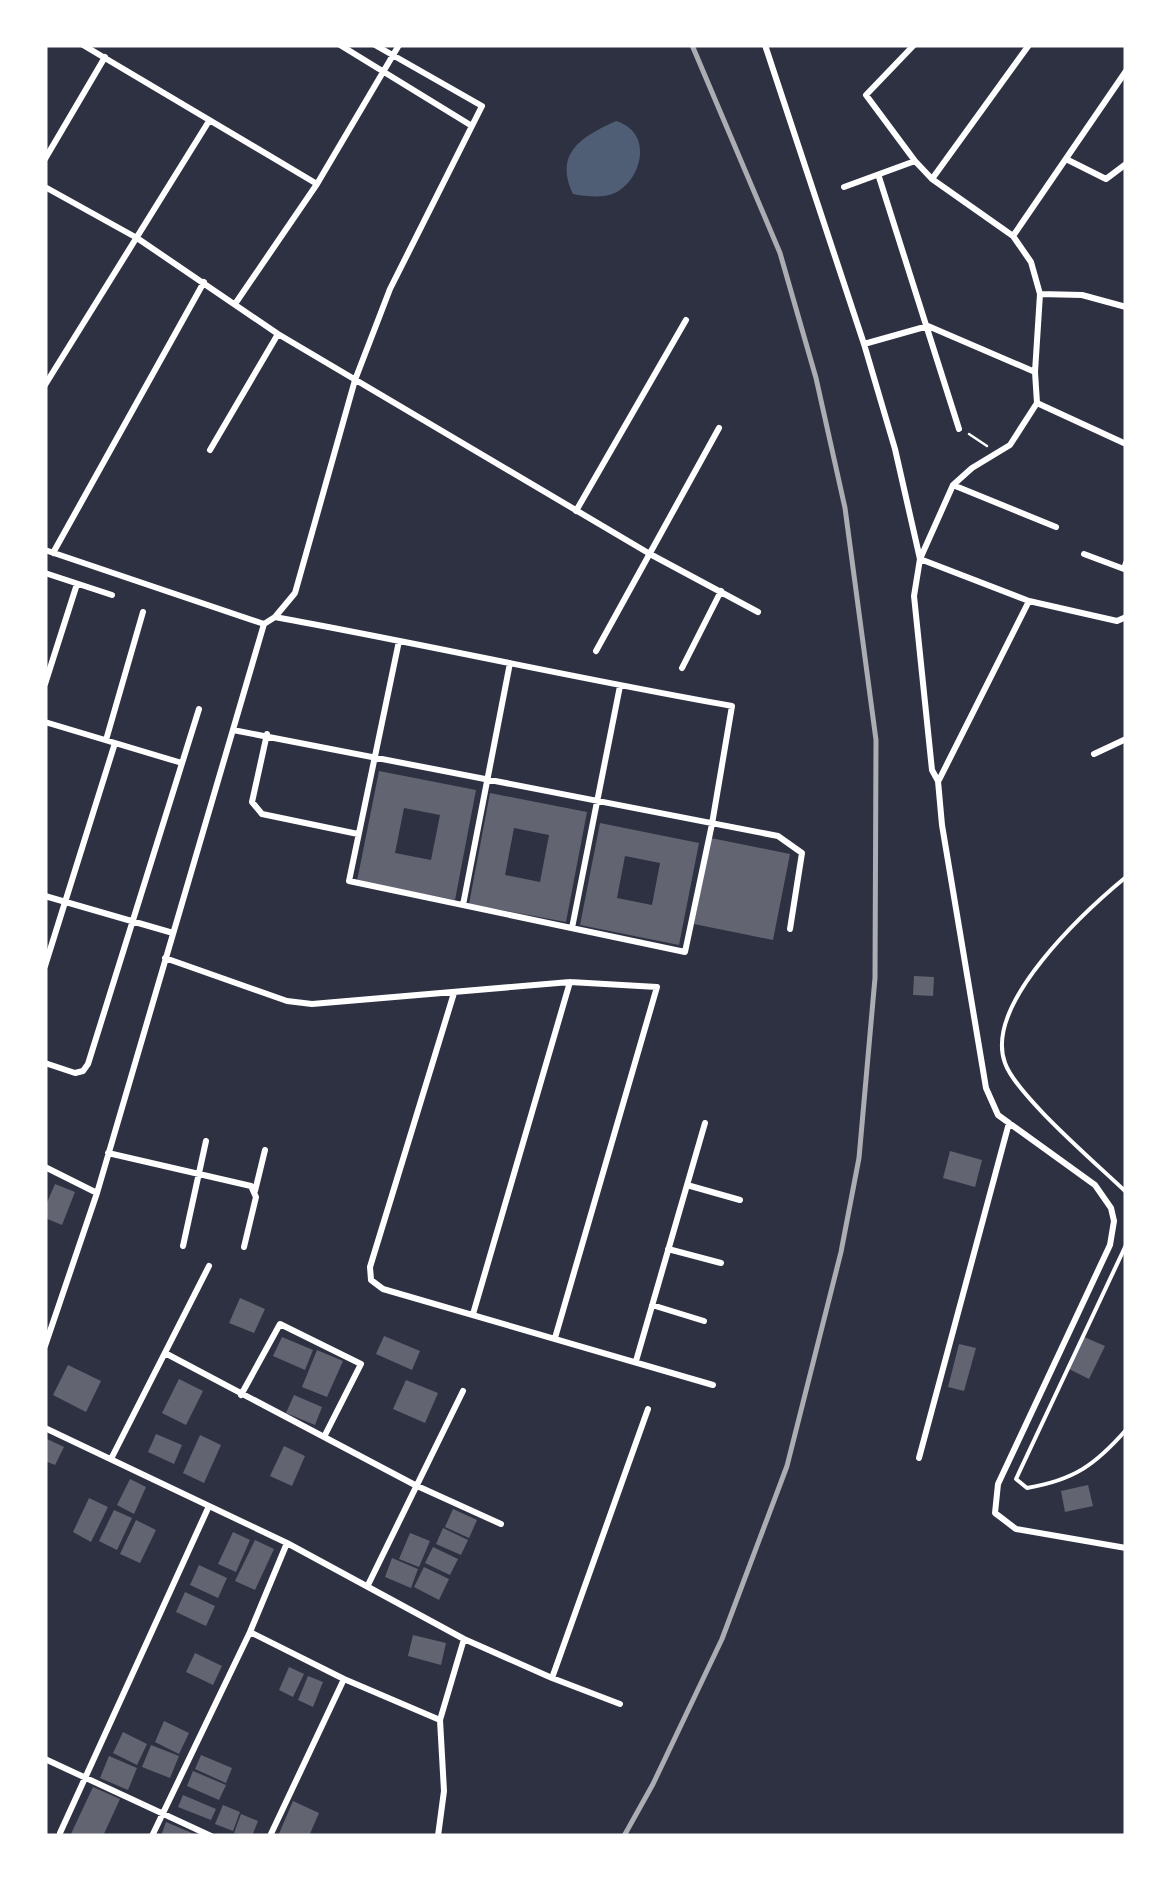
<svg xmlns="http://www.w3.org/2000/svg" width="1171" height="1881" viewBox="0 0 1171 1881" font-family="Cabin,sans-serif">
<rect width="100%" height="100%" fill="#2d3142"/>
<!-- water -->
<path fill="#4f5d75" d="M616,121C659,134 638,193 604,196C595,197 582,196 573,194C554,153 581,137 616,121Z"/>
<!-- building -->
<path fill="#626471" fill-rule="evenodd" d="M379,771L476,790L455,900L357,881ZM404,808L440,815L431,860L395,853Z
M490,793L587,812L566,922L469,904ZM514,828L549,835L540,882L505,875Z
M600,823L699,843L679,945L580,925ZM625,856L660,863L652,905L617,898Z
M711,838L790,854L773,940L694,924Z
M914,976L934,977L933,996L913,995Z
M950,1151L982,1160L975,1187L943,1178Z
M55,1184L75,1192L62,1225L45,1218V1207Z
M240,1298L265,1309L254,1333L229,1323Z
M384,1336L420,1351L412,1370L376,1354Z
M1082,1336L1105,1346L1089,1379L1067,1368Z
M282,1337L313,1350L305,1370L273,1356Z
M959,1344L976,1348L964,1391L948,1387Z
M317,1350L343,1361L327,1397L302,1387Z
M68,1365L101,1381L86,1412L53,1395Z
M179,1379L203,1391L186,1425L162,1413Z
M406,1380L438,1393L425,1423L393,1409Z
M294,1395L322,1407L315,1425L286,1413Z
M156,1434L182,1445L174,1464L148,1452Z
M200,1435L221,1445L204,1483L183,1473Z
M45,1438L64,1447L55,1465L45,1461Z
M284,1446L305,1456L292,1486L270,1476Z
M130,1479L146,1487L134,1514L117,1505Z
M1088,1485L1093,1506L1065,1512L1061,1491Z
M89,1498L108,1507L91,1542L73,1532Z
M453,1509L477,1520L469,1538L445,1527Z
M114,1510L132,1518L117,1550L99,1541Z
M136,1520L156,1530L140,1563L120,1554Z
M443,1528L468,1540L461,1555L436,1544Z
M233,1532L250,1540L236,1572L218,1564Z
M410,1533L430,1541L419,1567L399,1559Z
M255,1540L274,1549L255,1590L235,1581Z
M433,1547L458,1559L450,1575L425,1563Z
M392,1558L418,1569L411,1588L385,1577Z
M199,1565L227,1578L218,1598L190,1585Z
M424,1567L449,1579L439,1600L414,1587Z
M185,1592L215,1606L206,1626L176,1612Z
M413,1635L446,1643L441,1665L408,1656Z
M195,1653L222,1666L213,1685L186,1672Z
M289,1667L304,1674L293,1697L279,1690Z
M308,1676L323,1682L313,1707L298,1700Z
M164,1721L189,1733L179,1754L155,1742Z
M123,1732L147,1744L137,1765L113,1753Z
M151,1745L179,1756L170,1778L142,1767Z
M201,1755L232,1768L226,1783L195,1769Z
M109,1756L137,1768L128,1790L100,1778Z
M193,1771L226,1785L219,1800L187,1786Z
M93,1787L120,1799L103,1836H70Z
M183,1795L216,1809L211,1820L178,1807Z
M293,1801L319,1813L309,1836H278Z
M223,1805L240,1812L233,1831L215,1824Z
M241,1814L258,1821L252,1836L234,1833Z
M166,1822L199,1836H161Z"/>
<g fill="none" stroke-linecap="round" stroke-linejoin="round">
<!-- path -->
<path stroke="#fff" stroke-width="2.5" d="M969,434L987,446"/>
<!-- service -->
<path stroke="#fff" stroke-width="4" d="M1126,877C1086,910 983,1004 1005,1063C1016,1095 1098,1165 1126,1192
M1126,1245L1016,1479L1027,1488C1074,1480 1095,1465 1126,1430"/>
<!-- minor -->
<path stroke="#fff" stroke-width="6" d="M83,45L317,184
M340,45L472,126
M765,45L864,344L895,449L920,559L1029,601L1117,621L1126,617
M914,45L866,95L915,161L932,179L1013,236L1031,262L1040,294L1035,372L1037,403L1010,445L972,468L953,485L920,559L914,596L932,770L938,781L942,825L986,1088L998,1115L1095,1185L1111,1208L1114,1221L1110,1245L998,1484L995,1513L1016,1529L1126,1548
M45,159L105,57
M1066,159L1106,179L1126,164
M879,177L959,429
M932,179L1029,45
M45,187L137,238L278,334L650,554L758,612
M844,187L915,161
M1013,236L1126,71
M1040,294L1082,295L1126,307
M235,304L317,184L399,45
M864,344L928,326L1035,372
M45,385L209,121
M1037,403L1126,444
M210,450L278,334
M953,485L1056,527
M576,511L686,320
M45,550L264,624
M53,553L204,282
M1084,554L1124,569L1126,563
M45,573L112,595
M275,617C428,645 579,679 732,706L712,824L685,952L349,881L399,641
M596,651L719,428
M682,668L721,591
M45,684L77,584
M45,722L182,763
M233,730L778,836L802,853L790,929
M267,734L252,802L262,814L358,834
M106,740L143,612
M1094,754L1126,739
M939,780L1029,601
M45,896L173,933
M463,905L510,663
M572,928L620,686
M165,958L287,1001L312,1004L570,982L657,987L555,1338
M45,966L115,743
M454,993L370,1267L371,1280L383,1289L713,1385
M45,1063L75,1073L83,1071L88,1064L199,709
M108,1153L251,1186L256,1197L244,1247
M45,1167L97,1193
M687,1185L740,1200
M255,1191L265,1150
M183,1246L206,1141
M668,1249L721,1263
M652,1305L704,1321
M473,1314L570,982
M45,1346L97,1193L264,624L275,617L295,593L355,380L390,289L482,106L375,45
M165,1353L415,1485L501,1524
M636,1361L705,1123
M241,1395L280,1324L361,1364L324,1437
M45,1428L287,1543L464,1639L552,1678L620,1704
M919,1458L1009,1123
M111,1459L209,1266
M368,1585L463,1391
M250,1632L344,1679L440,1720
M552,1678L648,1409
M45,1759L211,1836
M60,1833L209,1506
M152,1836L250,1632L287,1543
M270,1836L344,1679
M438,1836L444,1791L440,1720L464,1639"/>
<!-- rail -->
<path stroke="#abadb3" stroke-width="5" d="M624,1836L653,1784L722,1639L787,1466L841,1252L859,1158L875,978L876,740L845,508L816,378L780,253L692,45"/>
</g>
<!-- border -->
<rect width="1171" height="1881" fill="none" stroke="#ffffff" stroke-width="95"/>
</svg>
